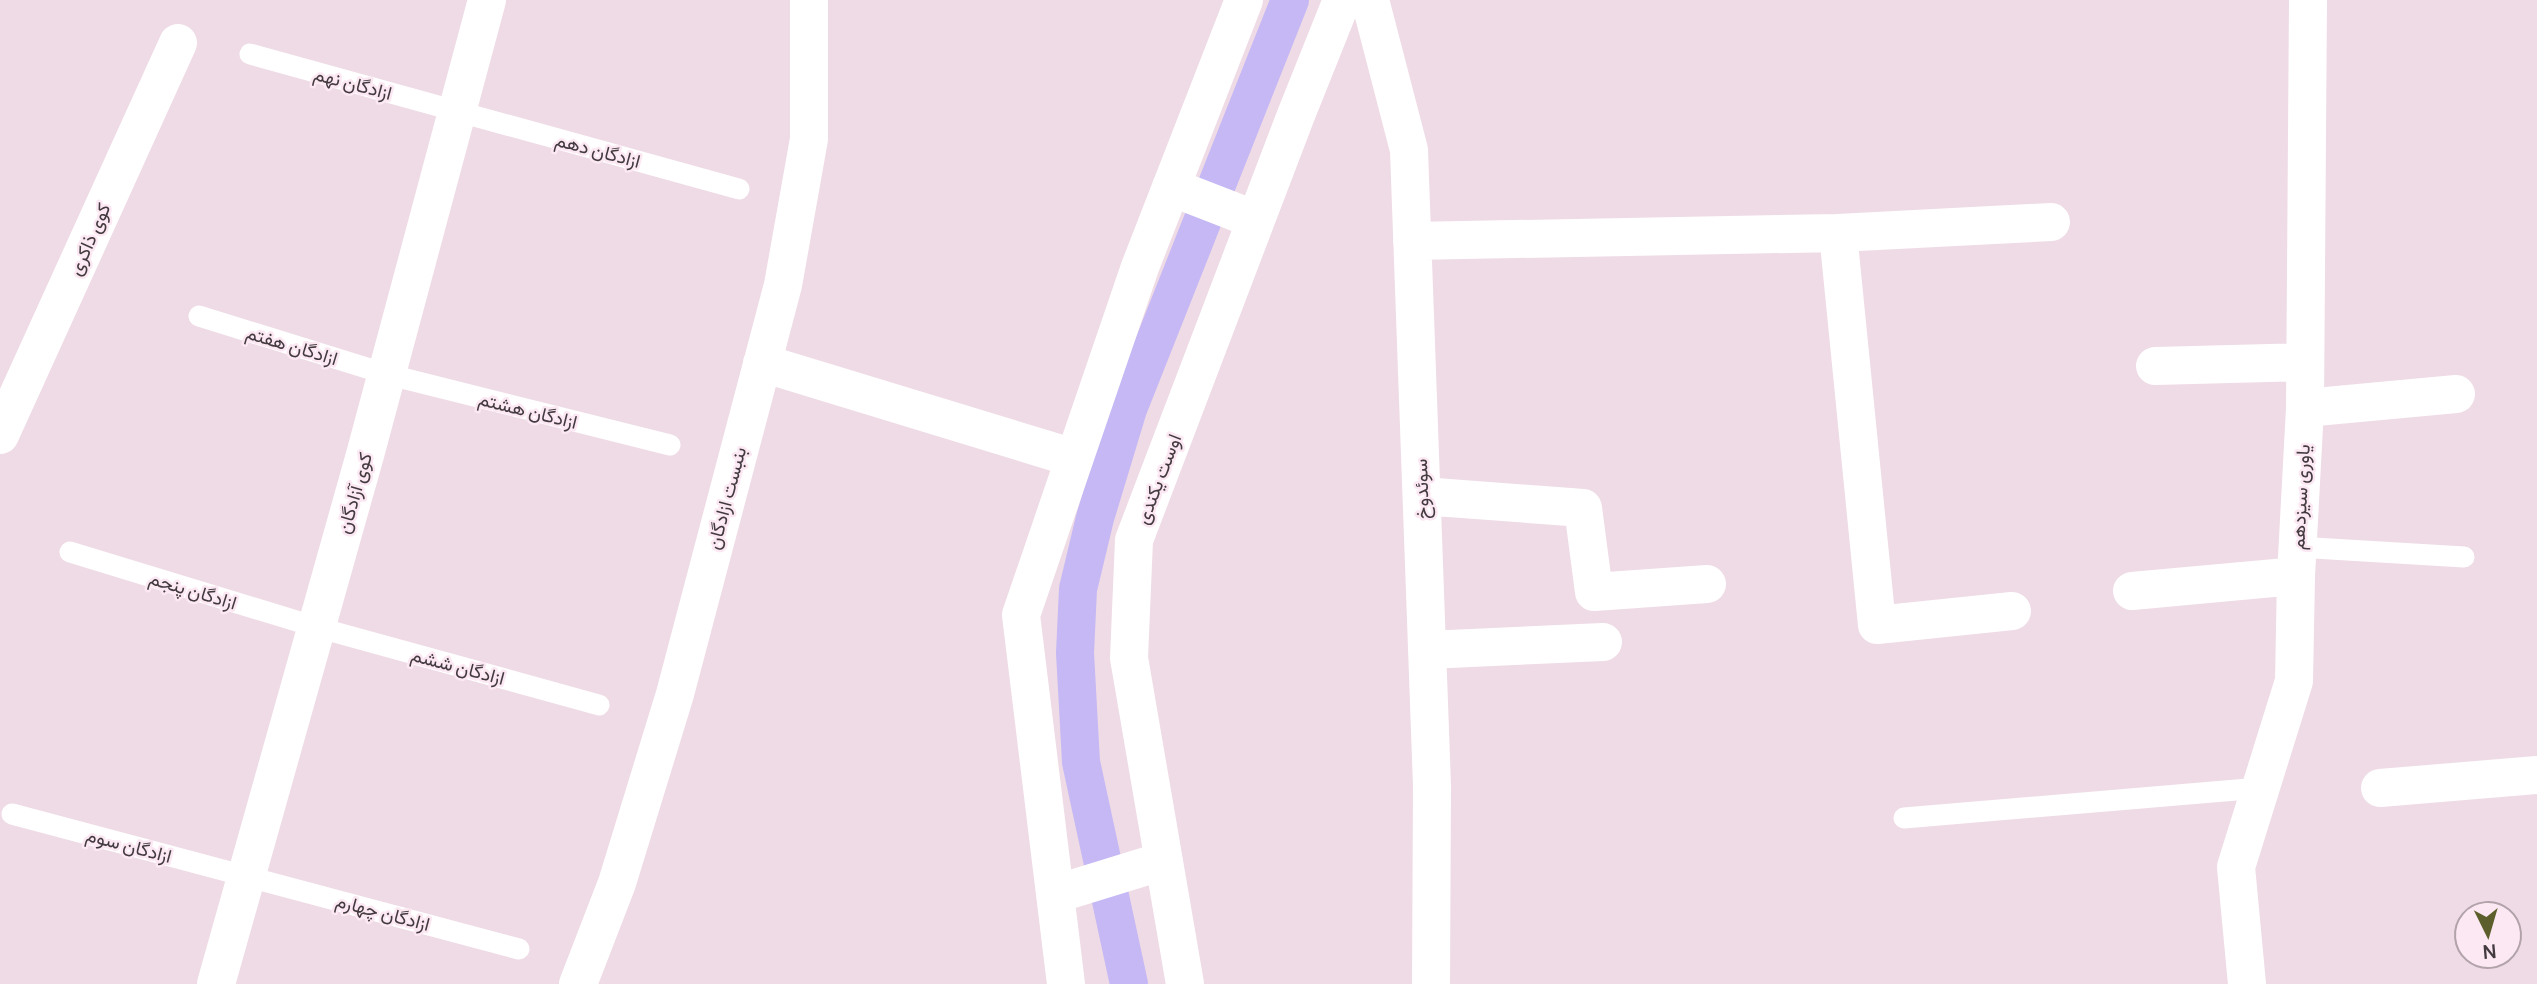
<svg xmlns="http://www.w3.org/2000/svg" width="2537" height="984" viewBox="0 0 2537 984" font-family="Manrope,Vazirmatn,sans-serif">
<rect width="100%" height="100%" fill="#efdbe5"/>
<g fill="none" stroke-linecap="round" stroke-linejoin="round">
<!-- canal -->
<path stroke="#c5b8f4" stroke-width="38" d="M1129,984L1081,762L1075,653L1078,589L1095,518L1128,409L1290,0"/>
<!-- service -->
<path stroke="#fff" stroke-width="21" d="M250,54L739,189
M199,316L386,374L670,445
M2297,547L2464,557
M70,552L316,627L599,705
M12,814L519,949
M1904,818L2260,788"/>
<!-- minor -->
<path stroke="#fff" stroke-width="38" d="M1370,0L1409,150L1432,786L1431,984
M1838,233L1877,625L2012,611
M1412,241L1838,233L2051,222
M762,363L1074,458
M2155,366L2305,362
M2305,408L2456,394
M0,435L178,43
M1422,496L1583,508L1594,592L1707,584
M2132,591L2296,576
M1427,650L1603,642
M2380,788L2537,775
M216,984L365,455L487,0
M578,984L617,883L675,694L783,285L809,139V0
M2247,984L2236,867L2294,681L2296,576L2305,408L2308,0"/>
<!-- tertiary -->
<path stroke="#fff" stroke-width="38" d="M1171,187L1256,220
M1056,894L1163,861
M1066,984L1021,615L1140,267L1244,0
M1185,984L1129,658L1134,540L1296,115L1342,0"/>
</g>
<g text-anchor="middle" stroke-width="5" stroke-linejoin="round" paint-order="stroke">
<!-- street labels -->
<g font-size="19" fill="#423a3e" stroke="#fce8f2">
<text transform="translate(353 83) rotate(15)" y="7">ازادگان نهم</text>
<text transform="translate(598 150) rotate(15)" y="7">ازادگان دهم</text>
<text transform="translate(89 239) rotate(-66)" y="7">کوی ذاکری</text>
<text transform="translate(292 345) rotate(17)" y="7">ازادگان هفتم</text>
<text transform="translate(528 410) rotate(14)" y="7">ازادگان هشتم</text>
<text transform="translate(1158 479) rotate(-69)" y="7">اوست یکندی</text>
<text transform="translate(1421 489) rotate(-92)" y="7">سوئدوخ</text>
<text transform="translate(354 493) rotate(-74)" y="7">کوی آزادگان</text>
<text transform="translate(2300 497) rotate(-87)" y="7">یاوری سیزدهم</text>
<text transform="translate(726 498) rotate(-75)" y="7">بنبست ازادگان</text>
<text transform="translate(193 590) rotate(17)" y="7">ازادگان پنجم</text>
<text transform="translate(458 666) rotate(15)" y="7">ازادگان ششم</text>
<text transform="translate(129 845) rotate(15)" y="7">ازادگان سوم</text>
<text transform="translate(383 912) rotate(15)" y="7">ازادگان چهارم</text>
</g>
</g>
<!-- north arrow -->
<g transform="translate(2488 935) rotate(175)"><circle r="33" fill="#fce8f2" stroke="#b2a2aa" stroke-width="2"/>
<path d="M0-5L12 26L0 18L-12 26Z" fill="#5c5f2c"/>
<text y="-10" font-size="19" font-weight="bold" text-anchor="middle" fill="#423a3e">N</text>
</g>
</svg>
